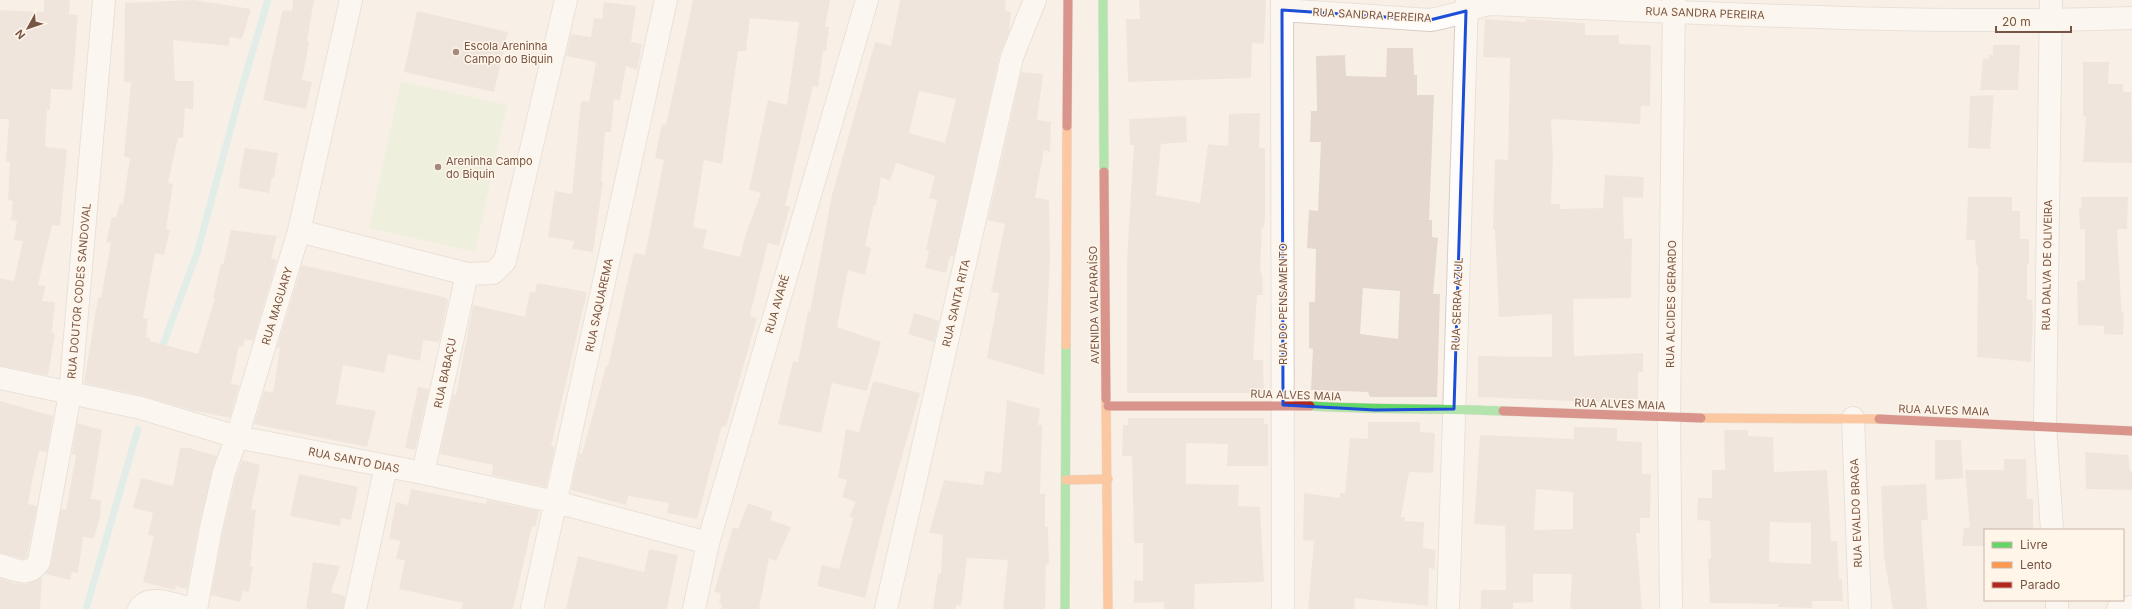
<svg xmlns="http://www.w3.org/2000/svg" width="2132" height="609" viewBox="0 0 2132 609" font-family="Inter,sans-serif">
<rect width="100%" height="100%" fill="#f8f0e7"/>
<!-- green -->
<path fill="#e4eed0" d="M401,81L507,105L475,252L369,228Z"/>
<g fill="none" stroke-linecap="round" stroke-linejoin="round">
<!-- stream -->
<path stroke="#c8e8e8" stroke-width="7" d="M160,353L197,253L242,87L268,0
M86,609L138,429"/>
</g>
<!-- building -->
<path fill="#e4d8cf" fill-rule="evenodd" d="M44,0H70L69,14L78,15L72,90L51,89L50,110H47L45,147L67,149L60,226L52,225L38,285L46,286L42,301L55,302L52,333H55L48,375L0,366V278L14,281L23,241L14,240L17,221L11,220L13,201L8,200L10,162L6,161L9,119H0V10L44,12Z
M194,0L251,9L242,39L230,37L229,46L173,40L175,81H194L193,110L185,108L183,138H178L168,183L173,184L166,229L170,230L164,255L155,253L143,318L148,319L146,337L150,338V341L198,354L215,298H213L221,264L223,265L231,230L277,236L271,258L277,260L253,341L245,339L243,347L239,346L231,384L239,385L230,418L191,410L144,396L84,383L98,298H101L111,243L106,242L112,217L116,218L120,203L123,204L130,158L124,156L131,82H124L125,3Z
M293,0H314L307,41L309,42L302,80L312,82L306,109L263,100L282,12L284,10L292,11Z
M693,0H830L825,27H829L826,51H823L818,87L813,86L785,206H790L779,246L768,243L751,311L750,316L757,318L726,427L722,426L697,519L667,513L669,503L628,496L626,505L571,490L579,453L582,454L606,366H608L634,253L645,255L664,160L655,158L662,124L666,125ZM750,18L799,22L787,105L768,100L749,190L761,193L746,233L740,257L703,248L707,230L693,227L704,160L722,164L738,51H746Z
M900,0H1006L1005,11L1011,12L1009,32L1000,54L954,257L950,256L946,273L925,268L929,251L926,250L937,200L929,198L935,176L896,163L890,181L881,177L876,206L874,205L865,246L871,248L865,275L848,270L837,327L881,342L867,391L832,383L821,433L778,424L793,361L798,362L808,311L810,312L832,195L875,42L891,46ZM919,91L956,99L945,143L909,133Z
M1139,0H1266L1264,44L1252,43L1251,78L1128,82L1126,19H1140Z
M604,2L636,6L631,42L642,44L637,70L626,66L620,100L614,99L611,132H605L601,181L603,182L593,252L572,249L574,241L548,237L555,191L572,194L581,101L589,102L596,62L566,56L571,34L591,37L594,18L602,19Z
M417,11L508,32L494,92L404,72Z
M1485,19L1526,22V19L1585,23V35H1619V44L1651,45L1650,106H1641L1640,124L1551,119L1553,156L1551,204H1560V209L1603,208L1605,175L1644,177L1643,198L1623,197L1624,239L1632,238L1631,298L1573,299L1574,356L1643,353V372H1638V399H1617V403L1478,397V356L1552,357V314L1499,317L1495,229H1493L1495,159L1508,160L1510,58L1483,57Z
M1993,45H2020L2018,90H1980L1983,58L1989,59V54L1993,55Z
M1387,48H1413L1414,75H1417V95H1434L1429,220H1432V237L1438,238L1433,294H1440L1437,397H1370L1368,392L1311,390L1313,349L1309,348V302H1315L1316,249L1307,248L1309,210L1318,211L1321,142H1310L1311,111H1317L1316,56L1345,55L1346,76L1386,77ZM1363,288L1400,291L1398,339L1360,334Z
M2083,62H2109L2108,84H2123V92H2131L2132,163L2083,162L2086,117L2083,116Z
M1021,72L1043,74L1037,120L1051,122L1050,152L1044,150L1035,198L1049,200L1050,260L1044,375L987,358L999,293L991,292L1005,224L988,220Z
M1994,95L1990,149L1968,148L1970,96Z
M1260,113L1259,148H1265V217L1264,228L1262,227L1260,273H1262L1263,295H1257L1253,360H1263L1264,393H1127V260L1134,145H1130L1129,119L1186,116L1187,142L1161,144L1156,195L1200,203L1208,144L1228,146L1229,114Z
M245,148L278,153L274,178L272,177L269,193L239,188L240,172Z
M1968,197H2012V211H2020V239H2029V264H2027V299L2032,300L2033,319L2031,362L1977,357L1978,265H1976L1975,240H1966Z
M2081,197H2128L2127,229H2117L2121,305L2122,313H2124L2123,335L2104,334V326L2078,325L2077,281L2085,280V229H2080L2079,207L2082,208Z
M302,265L444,297L448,300L439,342L423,340L420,361L388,354L384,373L343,365L336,404L376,411L367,447L254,424L264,391L273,393L280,348L277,347Z
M537,283L587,292L551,446L555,447L546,487L492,475L493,465L440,454L453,394L456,395L473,305L525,317L530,291L535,293Z
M914,313L939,321L934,342L908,334Z
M873,381L920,393L886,513L865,598L817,586L822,565L839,569L853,518L849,516L856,502L842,497L847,480L838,478L846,429L859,432Z
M418,387L429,389L415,450L405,448Z
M1007,400L1040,409L1038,425H1042L1040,494H1045V527H1048L1049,564H1046L1045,609H1003L1008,560L967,558L961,606L956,605V609H933L938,574H941L943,535L929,533L944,480L983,485L985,471L1001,473Z
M0,401L53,416L47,452L39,451L32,481L28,504L37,506L27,556L24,559L0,553Z
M1128,418H1264V424H1268V466H1227L1228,444L1186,443V484L1239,485L1238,506L1260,507L1264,582L1195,584L1194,609H1164V602L1134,603V580L1143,581V543H1134L1132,456H1122L1123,425H1128Z
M1368,422H1420V432L1435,433L1433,473L1409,472L1401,517H1405V521L1424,522L1423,548L1435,550V569L1429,568L1428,606L1355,598L1354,609H1308L1314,541L1303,540L1304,493L1340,498V493H1345L1350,438L1368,439Z
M77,423L102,430L91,499L101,500L100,517L94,538L83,537L78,573L72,572L70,580L45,574L51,564L61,509L66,510L76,455L72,454Z
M1574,427L1617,428V441L1642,442V474H1651L1650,518H1640V533H1636L1642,609H1570L1572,574H1533V602L1513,603V609H1481V590H1506L1505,526L1474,524L1480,435L1574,439ZM1536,489L1573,492V529L1534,530Z
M1724,430H1748V436L1773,437L1774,472L1827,470L1831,541H1837L1839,579H1842L1843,601H1812V608L1778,607V604L1710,603L1708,559H1711L1710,521L1697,520L1698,498H1712V470H1725ZM1770,522L1811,523V564L1769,562Z
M1935,440H1961L1963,478L1935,480Z
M180,448H189L217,456L199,525L187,589L176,586L175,590L143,582L154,536L148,535L153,513L133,508L141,478L173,486Z
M2085,452L2128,455L2130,471H2132V490L2086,489Z
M2004,459H2026L2027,499H2033V530H1985V546H1962L1964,528L1970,527L1965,470H2004Z
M242,460L260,465L251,509L256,510L250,566L253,567L249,592L243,591L240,602L211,595L223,531L236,476Z
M299,474L358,487L351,520L341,518L340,526L290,516Z
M1926,484L1928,520H1921L1927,609H1893L1884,557L1881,486Z
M411,489L486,504L487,500L539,511L535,527L532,526L513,609H461L463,603L399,589L405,560L396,559L400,541L389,539L396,502L408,505Z
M748,503L773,512L770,520L791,527L776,561L769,558L759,609H721L722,604H719L721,593L714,592L733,527L738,529Z
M649,549L678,555L667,609H566L578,556L644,572Z
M313,562L340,566L331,592L345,596L343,609H306Z
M42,577L40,609H0V578L14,583L26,584Z"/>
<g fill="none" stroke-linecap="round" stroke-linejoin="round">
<!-- street casing -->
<g stroke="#d9cdc5" stroke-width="24">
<path id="street" d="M1282,0L1283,609
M2051,0L2045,426L2052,530
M1282,10L1430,20C1452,17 1469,8 1491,4C1704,13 1918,25 2132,18
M299,231L467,274L493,273L505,261L566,0
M0,378L141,408L237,437L423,473L556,502L708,543
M1853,418L1860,609
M423,473L467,274
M0,565C16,570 28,578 39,562L70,394L104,0
M2057,600V609
M139,609C150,593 175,605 191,609
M196,609L211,528L224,472L237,437L299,231L351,0
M355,609L386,466
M532,609L666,0
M694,609L708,543L867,0
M886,609L1012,57L1035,0
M1448,609L1467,0
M1671,609L1669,418L1674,0
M2118,609L2132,607"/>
</g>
<!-- fast casing -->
<g stroke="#d8cdc3" stroke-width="10">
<path id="fast" d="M1103,0L1104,172
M1310,406C1375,410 1439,408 1503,411
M1065,609L1066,345"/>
</g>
<!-- slow casing -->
<g stroke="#d8cdc3" stroke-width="10">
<path id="slow" d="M1066,345L1067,126
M1106,399L1108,609
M1701,418L1879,419
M1066,480L1108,479"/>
</g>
<!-- jam casing -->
<g stroke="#d8cdc3" stroke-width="10">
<path id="jam" d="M1067,126L1068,0
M1104,172L1106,399
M1108,406H1310
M1503,411L1701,418
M1879,419L2132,431"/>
</g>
<!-- street -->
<use href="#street" stroke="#fefdfb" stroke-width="22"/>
<!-- fast -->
<use href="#fast" stroke="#63d668" stroke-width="9"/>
<!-- slow -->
<use href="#slow" stroke="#ff974d" stroke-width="9"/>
<!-- jam -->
<use href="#jam" stroke="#b3261e" stroke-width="9"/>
</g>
<!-- marked area -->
<path d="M0 0H2132V609H0ZM1282,10L1430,20L1466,11L1454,409L1375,410L1283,405Z" fill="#f8f0e7" fill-opacity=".55" fill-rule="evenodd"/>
<path fill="none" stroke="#1d4ed8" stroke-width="3" stroke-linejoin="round" d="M1282,10L1430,20L1466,11L1454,409L1375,410L1283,405Z"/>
<!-- markers -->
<g fill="#a48b7e" stroke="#fff5e9" stroke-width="1.5">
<circle cx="456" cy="52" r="4"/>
<circle cx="438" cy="167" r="4"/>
</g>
<g text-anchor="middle" stroke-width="3" stroke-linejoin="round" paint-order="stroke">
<!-- street labels -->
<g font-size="11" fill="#775545" stroke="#fff5e9">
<text transform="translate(1705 13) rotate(2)" y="4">RUA SANDRA PEREIRA</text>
<text transform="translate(1372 15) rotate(3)" y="4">RUA SANDRA PEREIRA</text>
<text transform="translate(2047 265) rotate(-89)" y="4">RUA DALVA DE OLIVEIRA</text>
<text transform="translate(79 291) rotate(-85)" y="4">RUA DOUTOR CODES SANDOVAL</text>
<text transform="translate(956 303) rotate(-77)" y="4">RUA SANTA RITA</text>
<text transform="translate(777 304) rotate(-74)" y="4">RUA AVARÉ</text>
<text transform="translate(1283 304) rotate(-90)" y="4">RUA DO PENSAMENTO</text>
<text transform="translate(1457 304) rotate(-88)" y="4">RUA SERRA AZUL</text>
<text transform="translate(1671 304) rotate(-89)" y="4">RUA ALCIDES GERARDO</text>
<text transform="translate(599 305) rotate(-78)" y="4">RUA SAQUAREMA</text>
<text transform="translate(1094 305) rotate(-91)" y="4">AVENIDA VALPARAÍSO</text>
<text transform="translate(277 306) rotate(-73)" y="4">RUA MAGUARY</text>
<text transform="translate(445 373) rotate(-78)" y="4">RUA BABAÇU</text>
<text transform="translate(1296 395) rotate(2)" y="4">RUA ALVES MAIA</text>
<text transform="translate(1620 404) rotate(2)" y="4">RUA ALVES MAIA</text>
<text transform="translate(1944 410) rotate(2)" y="4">RUA ALVES MAIA</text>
<text transform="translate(354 460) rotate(11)" y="4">RUA SANTO DIAS</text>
<text transform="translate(1856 513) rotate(-92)" y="4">RUA EVALDO BRAGA</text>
</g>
<!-- poi labels -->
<g font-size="11" fill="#775545" stroke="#fff5e9" text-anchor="start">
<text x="464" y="50">Escola Areninha<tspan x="464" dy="13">Campo do Biquin</tspan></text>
<text x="446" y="165">Areninha Campo<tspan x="446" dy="13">do Biquin</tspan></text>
</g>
</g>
<!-- legend -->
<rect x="1984" y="529" width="140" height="72" fill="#fff5e9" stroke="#c9b5a7"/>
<rect x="1992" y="542" width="20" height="6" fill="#63d668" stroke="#c9b5a7"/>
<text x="2020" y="549" font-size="12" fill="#775545">Livre</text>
<rect x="1992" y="562" width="20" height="6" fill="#ff974d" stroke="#c9b5a7"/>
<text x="2020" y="569" font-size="12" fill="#775545">Lento</text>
<rect x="1992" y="582" width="20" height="6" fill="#b3261e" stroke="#c9b5a7"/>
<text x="2020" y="589" font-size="12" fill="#775545">Parado</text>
<!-- north arrow -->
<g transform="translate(28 28) rotate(230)" stroke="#fff5e9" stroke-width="3" paint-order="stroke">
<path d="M0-3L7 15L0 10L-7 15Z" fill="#775545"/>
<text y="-6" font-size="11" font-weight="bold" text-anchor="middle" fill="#775545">N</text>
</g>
<!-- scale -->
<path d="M1996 26v6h75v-6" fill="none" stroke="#775545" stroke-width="2"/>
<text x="2002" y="26" font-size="12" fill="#775545" stroke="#fff5e9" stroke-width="3" paint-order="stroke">20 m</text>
</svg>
